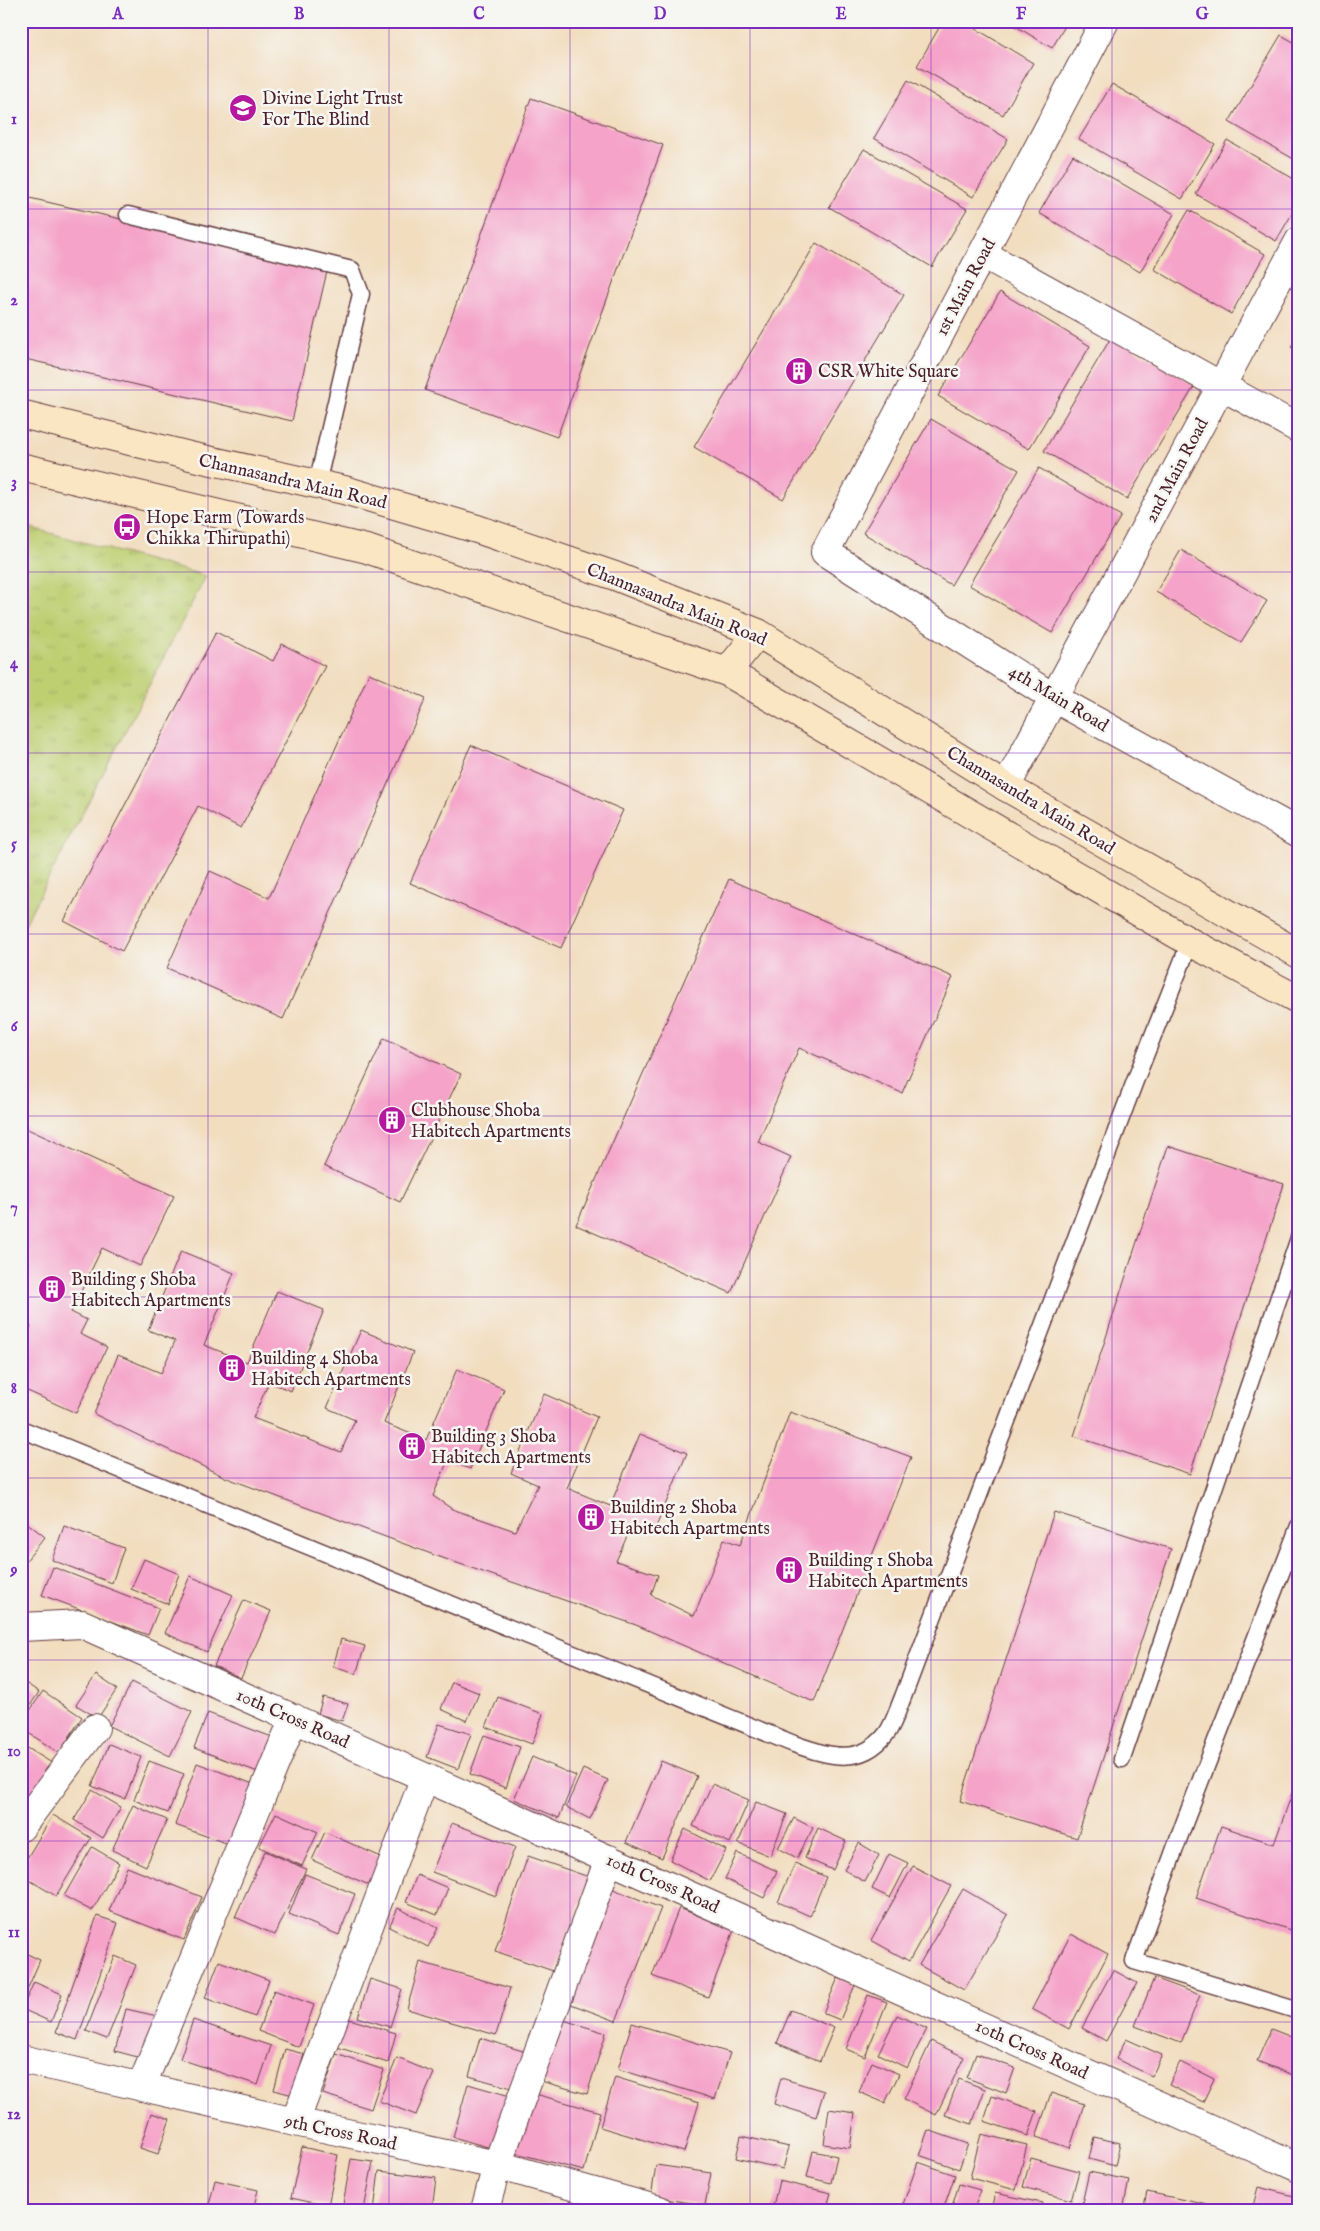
<svg xmlns="http://www.w3.org/2000/svg" width="1320" height="2231" viewBox="0 0 1320 2231" font-family="'IM FELL English',serif">
<defs>
<pattern id="grass-tufts" width="24" height="20" patternUnits="userSpaceOnUse" patternTransform="scale(1.25)"><rect width="24" height="20" fill="#becf72"/><path d="M3 7l-1-3M5 7V3M7 7l1-3M15 17l-1-3M17 17v-4M19 17l1-3" fill="none" stroke="#a5b163"/></pattern>
</defs>
<rect width="100%" height="100%" fill="#f6f6f2"/>
<filter id="ink" filterUnits="userSpaceOnUse"><feTurbulence type="fractalNoise" baseFrequency=".02" numOctaves="2"/><feDisplacementMap in="SourceGraphic" scale="10" xChannelSelector="R" yChannelSelector="G"/><feConvolveMatrix kernelMatrix="1 2 1 2 8 2 1 2 1" color-interpolation-filters="sRGB"/></filter>
<filter id="wash" filterUnits="userSpaceOnUse"><feTurbulence type="fractalNoise" baseFrequency=".0096" numOctaves="4" result="noise"/><feDisplacementMap in="SourceGraphic" scale="20" xChannelSelector="R" yChannelSelector="G"/><feGaussianBlur stdDeviation="1.12" result="paint"/><feColorMatrix in="noise" values="0 0 0 0 0 0 0 0 0 0 0 0 0 0 0 0 0 1.4 0 .05"/><feComposite in="paint" operator="in"/></filter>
<g filter="url(#wash)">
<rect width="100%" height="100%" fill="#f2ddbf"/>
<!-- grass -->
<path fill="url(#grass-tufts)" stroke="#84774e" d="M21,525L206,576L21,931Z"/>
<g id="blocks">
<!-- building -->
<path fill="#f5a3c9" d="M943,21H963L1033,63L1003,115L917,66Z
M1007,21H1068L1052,48Z
M1281,35L1299,45V162L1229,122Z
M908,80L1008,139L973,197L874,138Z
M1112,84L1215,144L1182,199L1079,139Z
M531,98L663,145L557,437L425,390Z
M1227,140L1299,182V202L1276,241L1196,194Z
M864,149L967,209L932,267L829,207Z
M1073,155L1174,214L1140,272L1039,213Z
M21,196L328,267L292,421L21,358Z
M1189,210L1265,254L1231,314L1154,269Z
M816,243L904,295L783,499L694,447Z
M1000,292L1090,346L1029,449L938,396Z
M1299,334V352L1291,347Z
M1112,336L1195,385L1127,499L1044,451Z
M931,419L1019,470L951,585L863,533Z
M1039,468L1121,516L1052,633L969,585Z
M1181,550L1267,601L1241,642L1156,592Z
M216,632L273,661L282,644L325,666L241,828L198,806L122,951L64,921Z
M369,673L426,698L283,1019L167,968L210,871L269,898Z
M471,745L623,810L561,948L410,883Z
M729,879L953,977L902,1093L799,1048L758,1142L791,1157L731,1293L576,1225Z
M384,1038L461,1074L400,1202L324,1166Z
M21,1126L174,1196L140,1266L102,1248L71,1312L87,1320L80,1334L107,1347L76,1413L21,1388V1347L31,1326L21,1321Z
M1168,1146L1284,1184L1190,1474L1074,1436Z
M181,1251L234,1273L204,1345L247,1362L277,1291L324,1310L291,1391L269,1382L253,1418L341,1452L355,1420L327,1408L361,1330L413,1352L384,1423L426,1440L457,1369L504,1389L470,1469L448,1460L433,1496L452,1509L515,1531L538,1485L511,1473L544,1394L597,1417L567,1488L610,1506L640,1434L687,1453L653,1534L632,1525L616,1561L658,1575L651,1595L694,1616L724,1539L740,1545L790,1412L911,1457L814,1702L636,1625L434,1555L227,1478L94,1414L118,1355L161,1373L175,1341L148,1330Z
M1054,1512L1171,1549L1077,1838L960,1801Z
M21,1518L45,1537L21,1567Z
M64,1526L124,1548L112,1583L52,1560Z
M144,1559L179,1574L168,1604L131,1589Z
M53,1567L159,1608L148,1635L42,1595Z
M190,1576L233,1595L207,1652L165,1633Z
M244,1600L271,1611L241,1678L214,1666Z
M341,1639L365,1646L356,1674L333,1667Z
M96,1675L117,1689L98,1718L76,1705Z
M21,1680L39,1692L21,1719Z
M132,1682L192,1712L170,1756L109,1726Z
M452,1682L479,1693L467,1721L441,1709Z
M43,1691L82,1717L59,1753L21,1728V1724Z
M323,1697L348,1704L342,1721L318,1714Z
M498,1697L543,1714L532,1744L486,1727Z
M208,1713L280,1740L266,1775L194,1748Z
M439,1724L471,1734L458,1769L427,1757Z
M484,1735L520,1747L506,1788L470,1774Z
M21,1744L52,1763L26,1803L21,1800Z
M109,1744L141,1757L125,1799L92,1786Z
M532,1757L576,1776L559,1818L514,1799Z
M149,1761L184,1774L168,1813L134,1800Z
M661,1761L697,1776L662,1858L626,1842Z
M197,1763L256,1785L234,1846L175,1825Z
M583,1769L608,1780L590,1819L566,1807Z
M1299,1774V1933L1196,1898L1221,1826L1274,1844Z
M712,1784L749,1800L730,1843L693,1826Z
M92,1790L121,1807L103,1838L74,1820Z
M756,1802L787,1814L770,1856L738,1843Z
M133,1805L167,1820L146,1866L112,1850Z
M276,1813L318,1832L302,1866L259,1847Z
M53,1815L91,1838L56,1896L21,1875V1868Z
M794,1818L813,1828L797,1858L778,1848Z
M452,1823L515,1847L496,1896L432,1872Z
M818,1828L846,1841L833,1870L805,1858Z
M685,1829L726,1850L710,1881L670,1860Z
M325,1832L390,1861L378,1889L312,1860Z
M859,1843L879,1855L865,1882L844,1870Z
M92,1847L119,1863L92,1911L64,1896Z
M265,1851L306,1869L275,1935L235,1917Z
M737,1853L777,1871L764,1898L725,1879Z
M889,1854L908,1863L890,1898L872,1889Z
M528,1856L589,1877L556,1972L495,1951Z
M795,1863L826,1877L810,1916L778,1902Z
M913,1866L951,1886L909,1961L871,1940Z
M127,1867L202,1897L184,1940L109,1911Z
M305,1874L355,1894L339,1935L289,1914Z
M417,1875L448,1888L437,1915L406,1902Z
M608,1887L661,1908L616,2021L563,2001Z
M963,1889L1008,1915L964,1990L919,1965Z
M398,1908L438,1928L428,1947L389,1927Z
M679,1908L734,1930L708,1997L652,1976Z
M97,1916L118,1923L77,2040L56,2032Z
M1071,1934L1108,1954L1069,2029L1032,2009Z
M21,1951L40,1960L21,2004Z
M115,1956L136,1965L107,2039L86,2031Z
M219,1961L269,1980L255,2017L205,1998Z
M420,1962L510,1988L496,2035L407,2009Z
M1113,1970L1137,1983L1106,2041L1082,2028Z
M838,1978L855,1985L840,2020L823,2013Z
M1154,1978L1200,1995L1181,2043L1135,2026Z
M370,1979L402,1989L390,2027L358,2017Z
M34,1982L62,1994L51,2022L22,2009Z
M274,1990L314,2005L299,2047L258,2031Z
M868,1995L887,2002L865,2057L846,2049Z
M126,2009L157,2016L145,2059L115,2051Z
M791,2010L834,2028L820,2061L777,2043Z
M897,2015L927,2029L907,2068L878,2054Z
M346,2018L396,2033L388,2063L337,2047Z
M560,2019L606,2033L587,2094L541,2081Z
M193,2020L271,2046L258,2085L180,2059Z
M632,2023L730,2053L715,2099L618,2069Z
M1271,2029L1299,2040L1298,2077L1257,2061Z
M480,2038L526,2052L515,2089L469,2076Z
M1126,2039L1162,2055L1152,2076L1116,2059Z
M931,2041L964,2057L936,2115L904,2099Z
M285,2049L304,2054L293,2095L274,2090Z
M336,2054L384,2070L371,2109L323,2094Z
M976,2054L1015,2068L1006,2093L967,2078Z
M397,2058L434,2073L416,2115L379,2101Z
M872,2062L899,2074L885,2103L859,2092Z
M1180,2062L1214,2079L1203,2102L1169,2085Z
M615,2077L699,2103L684,2152L600,2127Z
M781,2078L824,2091L816,2117L774,2104Z
M959,2079L985,2089L972,2124L945,2115Z
M468,2084L510,2096L494,2149L453,2137Z
M528,2092L600,2112L584,2171L512,2152Z
M1051,2093L1084,2104L1070,2148L1036,2137Z
M992,2096L1037,2111L1028,2136L984,2121Z
M829,2109L855,2113L850,2148L824,2144Z
M151,2113L170,2119L158,2154L140,2148Z
M1299,2121V2139L1292,2136Z
M928,2130L968,2144L959,2169L919,2155Z
M981,2134L1027,2145L1016,2190L970,2178Z
M741,2136L789,2147L783,2169L736,2158Z
M1094,2137L1120,2143L1115,2166L1089,2159Z
M302,2147L338,2155L328,2206L291,2198Z
M813,2151L837,2156L831,2183L807,2177Z
M1031,2158L1079,2171L1071,2200L1023,2187Z
M351,2159L373,2162L364,2210H342Z
M918,2162L955,2175L943,2210H901Z
M656,2165L711,2173L705,2205L651,2197Z
M379,2171L436,2178L432,2210H374Z
M1089,2172L1129,2180L1123,2210L1081,2208Z
M215,2180L258,2190L253,2210H208Z
M779,2181L831,2193L826,2210H772Z
M959,2184L980,2190L974,2210H951Z
M1258,2187L1298,2197L1295,2210H1252Z
M1147,2192L1213,2206L1212,2210H1143Z
M995,2193L1042,2203L1040,2210H991Z
M836,2205L855,2209V2210H835Z"/>
</g>
</g>
<g filter="url(#ink)">
<use href="#blocks" fill-opacity="0" stroke="#633c41" stroke-width="1"/>
<g fill="none" stroke-linecap="round" stroke-linejoin="round">
<!-- service casing -->
<g stroke="#633c41" stroke-width="19">
<path id="service" d="M128,215L352,270L361,294L317,484
M21,1429L794,1744C828,1756 861,1767 887,1733C894,1723 898,1709 903,1697L1135,1081L1190,942
M1299,1526L1185,1821L1134,1961L1299,2011
M1122,1759L1299,1238"/>
</g>
<!-- minor casing -->
<g stroke="#633c41" stroke-width="30">
<path id="minor" d="M1105,21L825,552L1054,698L1299,833
M983,254L1299,429
M1006,787L1299,241
M21,1627L82,1624L1299,2168
M21,1827L95,1728
M21,2059L295,2122L497,2165L659,2210
M141,2087L294,1718
M295,2122L425,1777
M485,2210L497,2165L609,1859"/>
</g>
<!-- secondary casing -->
<g stroke="#633c41" stroke-width="30">
<path id="secondary" d="M21,414L194,457L344,490L477,529L615,576L758,633L1006,787L1299,954
M21,467L367,549L727,672L1190,942L1299,1000
M727,672L758,633"/>
</g>
<!-- service -->
<use href="#service" stroke="#fff" stroke-width="16"/>
<!-- minor -->
<use href="#minor" stroke="#fff" stroke-width="28"/>
<!-- secondary -->
<use href="#secondary" stroke="#fbe6c4" stroke-width="28"/>
</g>
</g>
<!-- grid -->
<path fill="none" stroke="#7b2cbf" stroke-width="1" stroke-opacity="0.55" d="M208,21V2210M389,21V2210M570,21V2210M750,21V2210M931,21V2210M1112,21V2210M21,209H1299M21,390H1299M21,572H1299M21,753H1299M21,934H1299M21,1116H1299M21,1297H1299M21,1478H1299M21,1660H1299M21,1841H1299M21,2022H1299"/>
<!-- icons -->
<defs>
<g id="school-disc" transform="scale(1.4375)"><circle r="9.5" fill="#b5179e" stroke="#f6f6f2"/><path d="M0-5L7-2L0 1L-7-2ZM-4 1L0 2.5L4 1V4Q0 6-4 4Z" fill="#fff"/></g>
<g id="building-disc" transform="scale(1.4375)"><circle r="9.5" fill="#b5179e" stroke="#f6f6f2"/><path d="M-4-6H4V6H1V3H-1V6H-4ZM-2.5-4.3h1.7v1.8h-1.7ZM.8-4.3h1.7v1.8H.8ZM-2.5-1h1.7V.8h-1.7ZM.8-1h1.7V.8H.8Z" fill="#fff"/></g>
<g id="bus-disc" transform="scale(1.4375)"><circle r="9.5" fill="#b5179e" stroke="#f6f6f2"/><path d="M-5-6H5V4H4V6H2V4H-2V6H-4V4H-5ZM-3.5-4V0h7V-4ZM-3.5 1.2v1.5H-2V1.2ZM2 1.2v1.5H3.5V1.2Z" fill="#fff"/></g>
</defs>
<g fill-rule="evenodd">
<use href="#school-disc" x="243" y="108"/>
<use href="#building-disc" x="799" y="371"/>
<use href="#bus-disc" x="127" y="527"/>
<use href="#building-disc" x="392" y="1120"/>
<use href="#building-disc" x="52" y="1289"/>
<use href="#building-disc" x="232" y="1368"/>
<use href="#building-disc" x="412" y="1446"/>
<use href="#building-disc" x="591" y="1517"/>
<use href="#building-disc" x="789" y="1570"/>
</g>
<g text-anchor="middle" stroke-width="5" stroke-linejoin="round" paint-order="stroke">
<!-- poi labels -->
<g font-size="18" fill="#4a1f2b" stroke="#f6f6f2" text-anchor="start">
<text x="262" y="104">Divine Light Trust<tspan x="262" dy="21">For The Blind</tspan></text>
<text x="818" y="377">CSR White Square</text>
<text x="146" y="523">Hope Farm (Towards<tspan x="146" dy="21">Chikka Thirupathi)</tspan></text>
<text x="411" y="1116">Clubhouse Shoba<tspan x="411" dy="21">Habitech Apartments</tspan></text>
<text x="71" y="1285">Building 5 Shoba<tspan x="71" dy="21">Habitech Apartments</tspan></text>
<text x="251" y="1364">Building 4 Shoba<tspan x="251" dy="21">Habitech Apartments</tspan></text>
<text x="431" y="1442">Building 3 Shoba<tspan x="431" dy="21">Habitech Apartments</tspan></text>
<text x="610" y="1513">Building 2 Shoba<tspan x="610" dy="21">Habitech Apartments</tspan></text>
<text x="808" y="1566">Building 1 Shoba<tspan x="808" dy="21">Habitech Apartments</tspan></text>
</g>
<!-- street labels -->
<g font-size="18" fill="#4a1f2b" stroke="#f6f6f2">
<text transform="translate(965 287) rotate(-62)" y="6">1st Main Road</text>
<text transform="translate(1176 470) rotate(-62)" y="6">2nd Main Road</text>
<text transform="translate(293 481) rotate(13)" y="6">Channasandra Main Road</text>
<text transform="translate(677 604) rotate(22)" y="6">Channasandra Main Road</text>
<text transform="translate(1059 698) rotate(31)" y="6">4th Main Road</text>
<text transform="translate(1031 800) rotate(31)" y="6">Channasandra Main Road</text>
<text transform="translate(293 1718) rotate(24)" y="6">10th Cross Road</text>
<text transform="translate(663 1883) rotate(24)" y="6">10th Cross Road</text>
<text transform="translate(1032 2049) rotate(24)" y="6">10th Cross Road</text>
<text transform="translate(341 2132) rotate(12)" y="6">9th Cross Road</text>
</g>
</g>
<!-- margin -->
<rect width="1320" height="2231" fill="none" stroke="#f6f6f2" stroke-width="55"/>
<rect x="28" y="28" width="1264" height="2176" fill="none" stroke="#7b2cbf" stroke-width="2"/>
<g font-size="16" text-anchor="middle" font-weight="bold" fill="#7b2cbf">
<text x="118" y="19">A</text>
<text x="299" y="19">B</text>
<text x="479" y="19">C</text>
<text x="660" y="19">D</text>
<text x="841" y="19">E</text>
<text x="1021" y="19">F</text>
<text x="1202" y="19">G</text>
<text x="14" y="124">1</text>
<text x="14" y="305">2</text>
<text x="14" y="487">3</text>
<text x="14" y="668">4</text>
<text x="14" y="849">5</text>
<text x="14" y="1031">6</text>
<text x="14" y="1212">7</text>
<text x="14" y="1393">8</text>
<text x="14" y="1575">9</text>
<text x="14" y="1756">10</text>
<text x="14" y="1937">11</text>
<text x="14" y="2119">12</text>
</g>
</svg>
